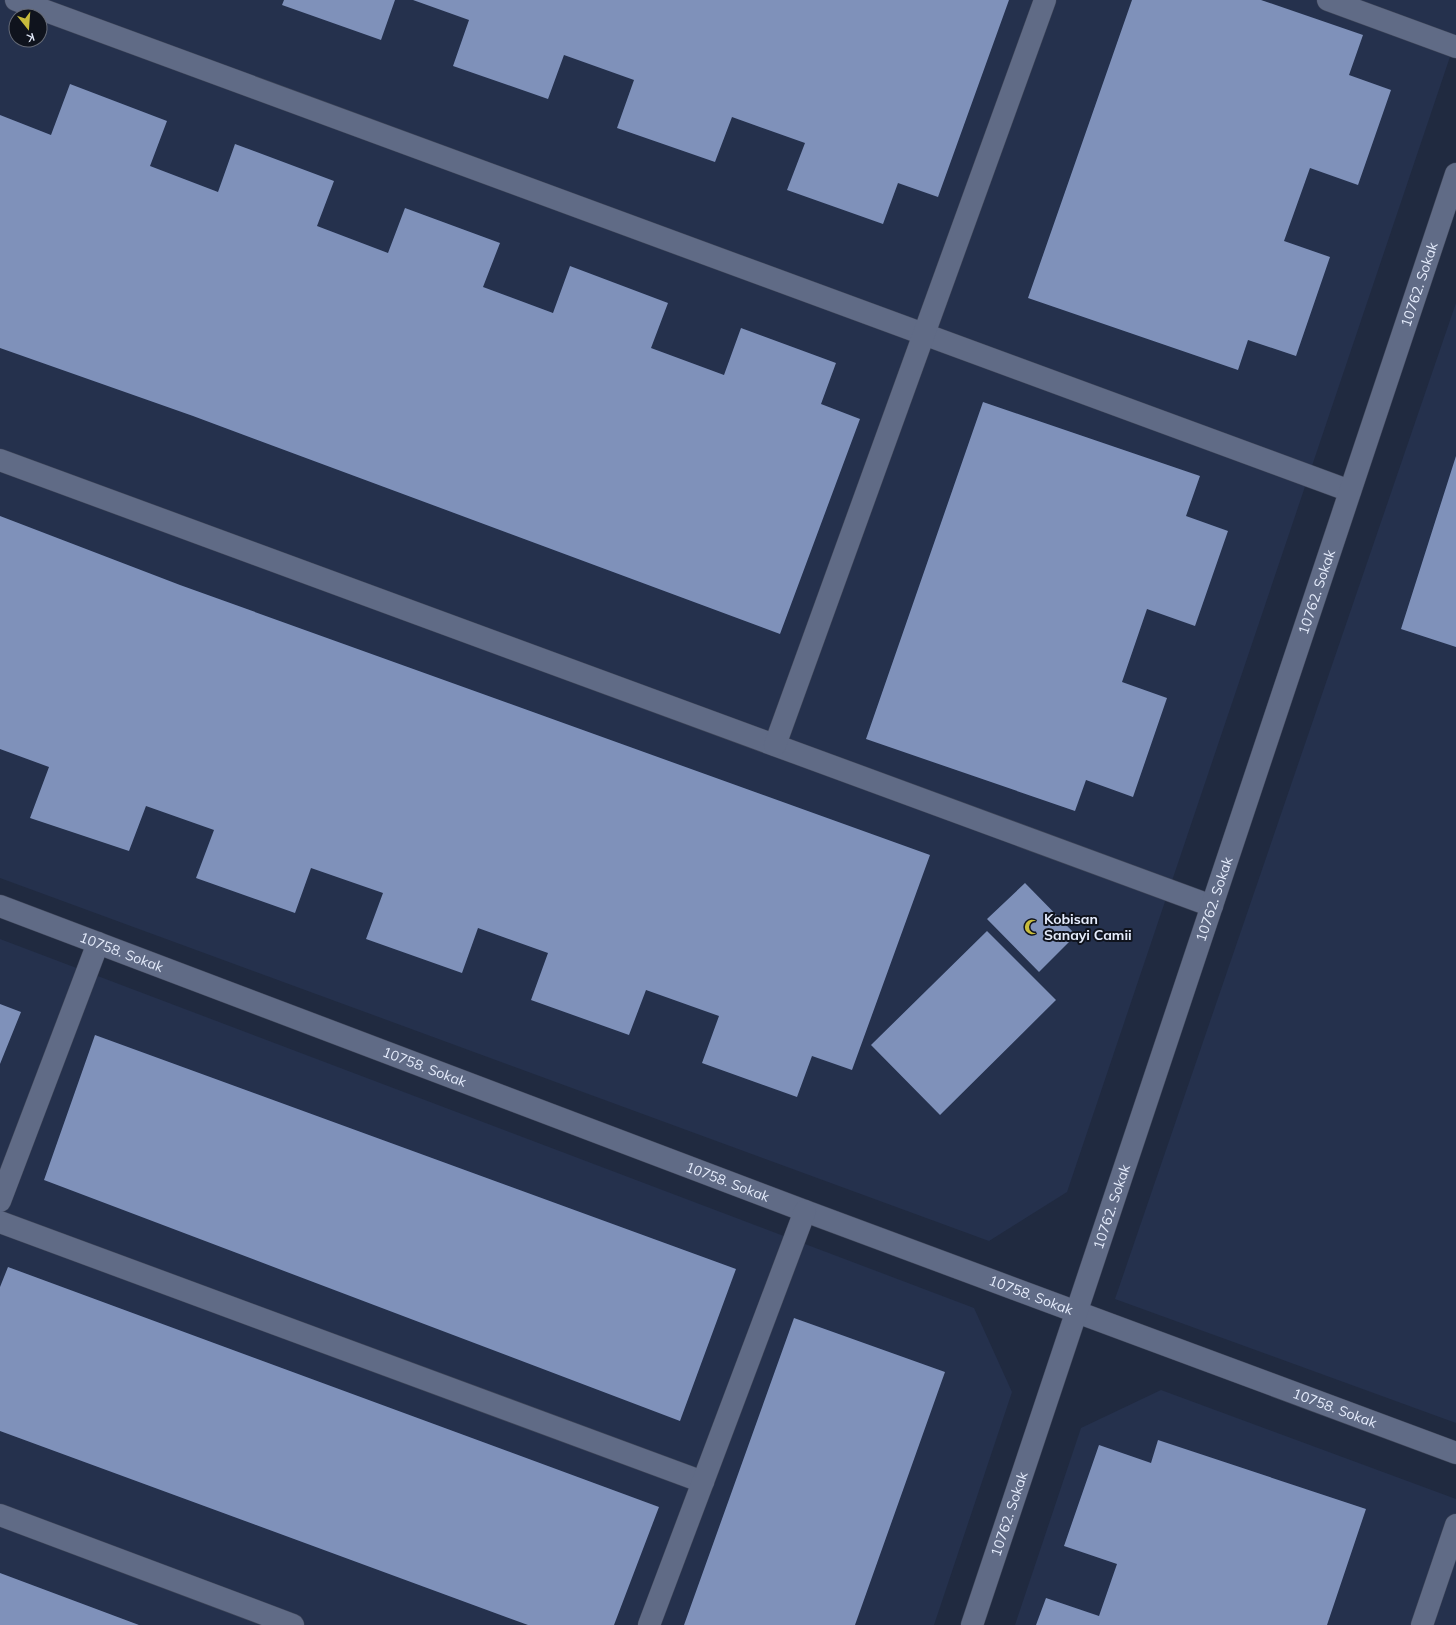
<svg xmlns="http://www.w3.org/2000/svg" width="1456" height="1625" viewBox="0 0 1456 1625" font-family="Mulish,sans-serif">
<rect width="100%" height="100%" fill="#202a40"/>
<!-- built -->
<path fill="#25314d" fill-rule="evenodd" d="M0,0H1456V39L1067,1192L989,1241L0,878ZM16,16H40V40H16Z
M1456,303V1423L1115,1299Z
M0,939L974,1308L1012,1392L934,1625H0Z
M1161,1390L1456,1499V1625H1015L1081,1428Z"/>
<!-- building -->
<path fill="#7f91ba" d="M284,0H395L381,40L282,5Z
M413,0H1009L938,197L898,183L883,224L787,190L805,143L732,117L715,162L617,128L634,80L564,55L548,99L453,66L469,20Z
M1132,0H1261L1363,35L1349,75L1391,90L1358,185L1310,168L1284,241L1330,257L1296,356L1248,340L1238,370L1028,298Z
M70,84L167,121L150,166L218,192L235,144L334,181L317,226L388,253L405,208L500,243L483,287L553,313L570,266L668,303L651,348L724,375L741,328L836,363L821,404L860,419L780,634L193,416L0,348V115L51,135Z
M983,402L1200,476L1186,516L1228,531L1195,626L1147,609L1122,682L1167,698L1133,797L1086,780L1075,811L866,739Z
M1456,456V647L1401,629Z
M0,516L180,585L930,855L852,1070L812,1056L797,1097L702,1063L719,1016L646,990L629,1035L531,1000L548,953L478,928L462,973L366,939L383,893L311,868L295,913L196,878L214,830L146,806L129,851L30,818L49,767L0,749Z
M1025,883L1076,935L1039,972L987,919Z
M987,931L1056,1000L940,1115L871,1045Z
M0,1004L21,1012L0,1064Z
M95,1035L736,1269L680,1421L44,1180Z
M8,1267L659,1507L614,1625H528L0,1431V1287Z
M794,1318L945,1372L855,1625H684Z
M1158,1440L1366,1509L1327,1625H1036L1046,1598L1099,1616L1117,1564L1064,1546L1099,1445L1151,1463Z
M0,1573L139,1625H0Z"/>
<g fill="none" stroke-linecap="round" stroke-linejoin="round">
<!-- minor casing -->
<g stroke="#3f4659" stroke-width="23">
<g id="minor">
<path d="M16,0L1350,491"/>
<path d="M1328,0L1456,47"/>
<path d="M0,460L1212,906"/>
<path d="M775,745L1045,0"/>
<path id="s1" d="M0,906L805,1211L1456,1453"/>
<path d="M0,1201L98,943"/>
<path d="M0,1222L703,1482"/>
<path d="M0,1515L293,1625"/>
<path d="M649,1625L805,1211"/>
<path id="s2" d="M972,1625L1456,174"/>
<path d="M1422,1625L1456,1525"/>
</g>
</g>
<!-- minor -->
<use href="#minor" stroke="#606b86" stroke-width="22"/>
</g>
<!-- icons -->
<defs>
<g id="mosque-bare" transform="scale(1.2)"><path d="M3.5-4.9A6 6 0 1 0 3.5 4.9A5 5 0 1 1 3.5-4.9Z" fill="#c7bb3c" stroke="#0f131d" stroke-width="2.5" paint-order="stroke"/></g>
</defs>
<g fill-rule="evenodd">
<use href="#mosque-bare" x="1032" y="927"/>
</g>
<g text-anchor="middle" stroke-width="4" stroke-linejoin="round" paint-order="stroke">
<!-- street labels -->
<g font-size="14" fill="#e5ecfc" stroke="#0f131d">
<text dy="5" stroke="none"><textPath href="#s2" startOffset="1413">10762. Sokak</textPath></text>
<text dy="5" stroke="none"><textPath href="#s2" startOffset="1089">10762. Sokak</textPath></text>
<text dy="5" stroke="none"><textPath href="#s2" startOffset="765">10762. Sokak</textPath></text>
<text dy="5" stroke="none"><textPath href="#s1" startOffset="130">10758. Sokak</textPath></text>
<text dy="5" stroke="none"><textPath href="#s1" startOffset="454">10758. Sokak</textPath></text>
<text dy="5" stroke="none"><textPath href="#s1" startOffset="778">10758. Sokak</textPath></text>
<text dy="5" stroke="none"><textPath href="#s2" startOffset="441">10762. Sokak</textPath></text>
<text dy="5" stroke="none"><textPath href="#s1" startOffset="1102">10758. Sokak</textPath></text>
<text dy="5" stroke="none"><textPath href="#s1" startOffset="1426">10758. Sokak</textPath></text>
<text dy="5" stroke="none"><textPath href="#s2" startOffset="117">10762. Sokak</textPath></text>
</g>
<!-- poi labels -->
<g font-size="14" font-weight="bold" fill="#e5ecfc" stroke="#0f131d" text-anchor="start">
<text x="1044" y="924">Kobisan<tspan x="1044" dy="16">Sanayi Camii</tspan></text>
</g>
</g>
<!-- north arrow -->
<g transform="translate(28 28) rotate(163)"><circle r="19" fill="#0f131d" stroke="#656a76"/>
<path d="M0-3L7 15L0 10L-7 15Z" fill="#c7bb3c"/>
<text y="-6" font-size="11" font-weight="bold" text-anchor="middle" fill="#e5ecfc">K</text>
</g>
</svg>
